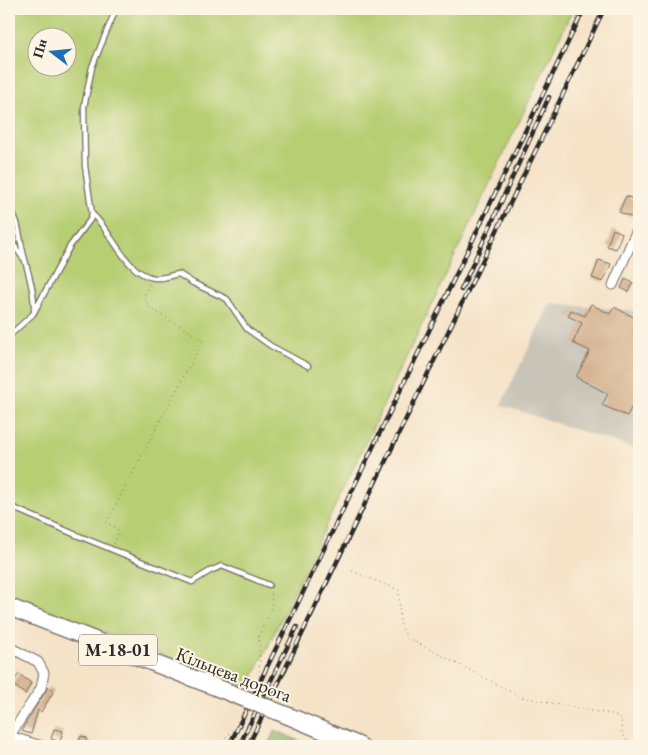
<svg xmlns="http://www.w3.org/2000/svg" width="648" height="755" viewBox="0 0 648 755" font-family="'EB Garamond',serif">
<rect width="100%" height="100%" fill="#fcf5e5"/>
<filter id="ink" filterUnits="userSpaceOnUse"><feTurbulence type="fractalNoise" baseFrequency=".02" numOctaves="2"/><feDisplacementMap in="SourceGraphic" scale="10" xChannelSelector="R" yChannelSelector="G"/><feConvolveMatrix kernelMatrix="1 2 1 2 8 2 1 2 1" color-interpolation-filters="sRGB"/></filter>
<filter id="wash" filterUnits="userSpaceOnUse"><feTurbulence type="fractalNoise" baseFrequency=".0096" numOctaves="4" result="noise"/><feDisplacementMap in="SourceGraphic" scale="20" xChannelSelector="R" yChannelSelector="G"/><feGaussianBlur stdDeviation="1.12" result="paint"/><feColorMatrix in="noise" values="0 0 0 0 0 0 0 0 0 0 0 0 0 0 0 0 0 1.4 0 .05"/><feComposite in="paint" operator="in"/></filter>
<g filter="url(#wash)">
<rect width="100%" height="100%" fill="#f5e3c8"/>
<!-- industrial -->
<path fill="#c8c4b8" d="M550,304L639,311V450L501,405Z"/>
<!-- green -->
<path fill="#b7ce73" stroke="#717c4f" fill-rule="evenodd" d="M9,9H573L248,688L9,596ZM38,38H68V68H38Z"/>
<!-- forest -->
<path fill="#91b165" stroke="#5e6e48" d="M275,730L310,746H267Z"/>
<g id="blocks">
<!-- building -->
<path fill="#d6b392" d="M626,196L638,201L631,217L619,212Z
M613,229L622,233L616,249L607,246Z
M599,260L611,264L603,282L592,278Z
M625,279L633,283L629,292L621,288Z
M591,304L610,314L614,307L639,320V393L627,416L602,405L608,394L576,377L590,351L573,343L582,323L568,316L571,310L585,316Z
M19,674L31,683L25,694L12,684Z
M48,687L54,691L41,712L38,710L31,734L22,731L24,726L46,691Z
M54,729L63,731L60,742L51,739Z
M81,736L87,738L86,741L98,746H77Z"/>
</g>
</g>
<g filter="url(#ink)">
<use href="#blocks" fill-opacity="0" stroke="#726b62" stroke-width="1"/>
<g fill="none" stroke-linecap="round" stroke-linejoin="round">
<!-- lane casing -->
<g stroke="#726b62" stroke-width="7">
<path id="lane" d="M9,206C19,220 19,236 23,252C27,270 35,291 34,310
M92,214C112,231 126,275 155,278C162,279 171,275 179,274L193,283L227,299L247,329L271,346L308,366
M9,238L23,258
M9,336L33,314L70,246L90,220L92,214L85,166L84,107L92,67L116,9
M9,506L74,534L192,582L210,571L222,566L269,585"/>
</g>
<!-- street casing -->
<g stroke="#726b62" stroke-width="11">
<path id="street" d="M613,285L639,225
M9,647L38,662L44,673L41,688L9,737
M9,736L42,746"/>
</g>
<!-- highway casing -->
<g stroke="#726b62" stroke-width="19">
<path id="highway" d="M9,607L218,688
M291,717L360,746"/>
</g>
<!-- path -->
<path stroke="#726b62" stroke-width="1" stroke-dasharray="1 4" stroke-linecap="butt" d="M114,544L119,532L117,528L106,523C139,462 170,400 204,340L151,309C143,299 143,294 150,284
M352,571L399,590L400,622L406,637L521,697L591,711L612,714L622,719L621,730L626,740L639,744
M253,690L259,677L260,647L258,638L272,607L271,591
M221,746L227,735L233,731L243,711"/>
<!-- lane -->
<use href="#lane" stroke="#fff" stroke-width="4.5"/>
<!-- street -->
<use href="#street" stroke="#fff" stroke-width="9"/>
<!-- highway -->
<use href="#highway" stroke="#fff" stroke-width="16"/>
<!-- rail casing -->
<g stroke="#2b2b2b" stroke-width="4.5">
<path id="rail" d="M461,290L549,97
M229,746L584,9
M239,746L297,627
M248,746C365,500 486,255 604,9"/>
</g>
<!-- rail -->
<use href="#rail" stroke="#fcf5e5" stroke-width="2.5" stroke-dasharray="8" stroke-linecap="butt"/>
<!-- highway-bridge casing -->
<g stroke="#726b62" stroke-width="19" stroke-linecap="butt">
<path id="highway-bridge" d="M218,688L291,717"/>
</g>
<!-- highway-bridge -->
<use href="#highway-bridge" stroke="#fff" stroke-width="16"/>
</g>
</g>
<g text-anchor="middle" stroke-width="4" stroke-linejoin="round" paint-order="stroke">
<!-- shield labels -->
<rect fill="#fcf5e5" stroke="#6a6863" stroke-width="1" x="79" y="634.5" width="78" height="31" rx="4"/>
<g font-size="18" font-weight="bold" fill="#2b2b2b">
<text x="118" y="656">М-18-01</text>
</g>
<!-- street labels -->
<g font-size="19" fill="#2b2b2b" stroke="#fcf5e5">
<text transform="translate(234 674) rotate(21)" y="7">Кільцева дорога</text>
</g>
</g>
<!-- margin -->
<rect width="648" height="755" fill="none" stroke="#fcf5e5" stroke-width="30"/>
<!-- north arrow -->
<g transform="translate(52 52) rotate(286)"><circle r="24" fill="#fcf5e5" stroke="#a8a49b"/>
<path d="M0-4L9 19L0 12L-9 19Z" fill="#1f6fb2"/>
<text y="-8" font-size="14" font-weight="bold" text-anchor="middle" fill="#2b2b2b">Пн</text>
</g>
</svg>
